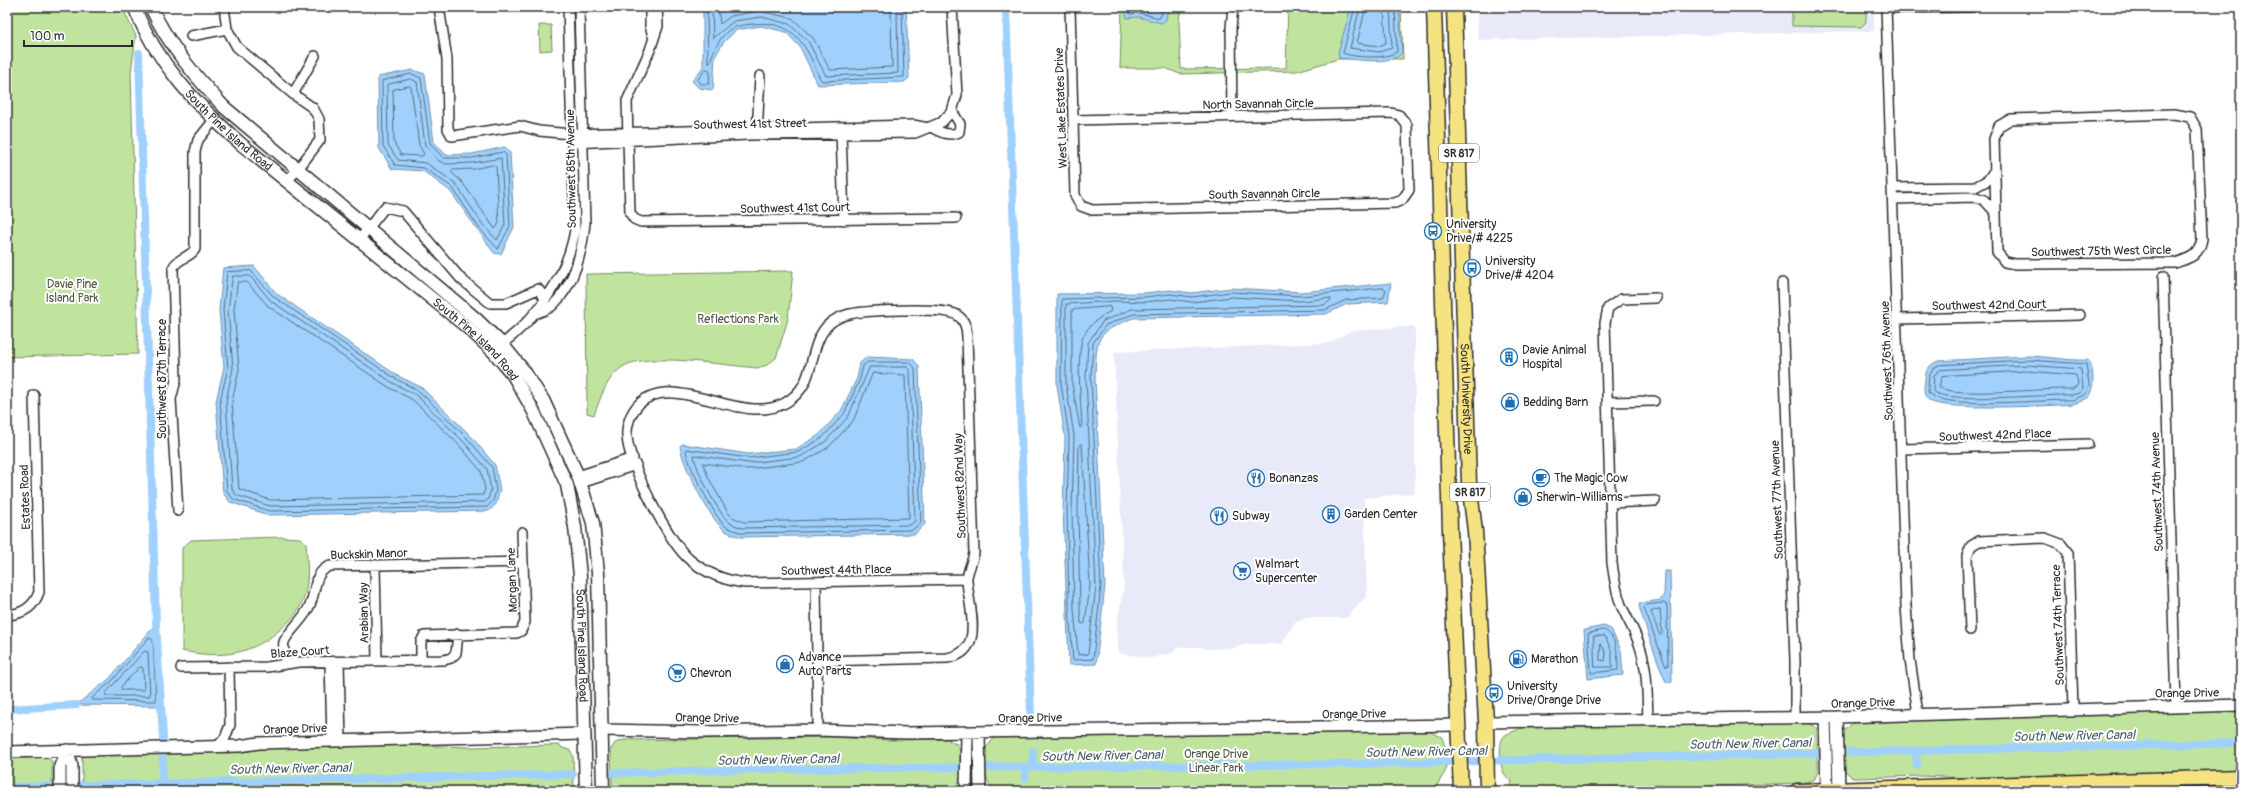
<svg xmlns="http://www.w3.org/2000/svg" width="2248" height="798" viewBox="0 0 2248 798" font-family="Pangolin,sans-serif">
<rect width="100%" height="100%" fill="#fff"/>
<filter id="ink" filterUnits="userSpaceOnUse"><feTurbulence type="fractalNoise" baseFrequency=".025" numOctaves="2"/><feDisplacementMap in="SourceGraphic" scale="8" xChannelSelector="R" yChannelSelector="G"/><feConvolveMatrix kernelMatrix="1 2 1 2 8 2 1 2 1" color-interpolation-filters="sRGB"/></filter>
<g filter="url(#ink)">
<!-- built -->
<path fill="#e8eaf9" d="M1477,7H1874V31L1478,40Z
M1415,326V493L1364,498L1367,596L1346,618H1306L1294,623L1282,644H1246L1234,648L1205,649L1202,647H1179L1172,653L1151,658L1118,653L1117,622L1124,587L1114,352L1329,343L1351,331Z"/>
<!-- green -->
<path fill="#c0e49e" stroke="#768864" d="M7,7H122L136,36L131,72L138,354L7,357Z
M1122,7H1181L1179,21L1181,69L1286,68L1288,7H1401L1403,59H1338L1297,71L1180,74L1165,68H1120Z
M1792,7H1866V22L1861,27L1792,26Z
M539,25H551L552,50L540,51Z
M793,271L788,319L776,358L767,365L758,368C728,366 647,352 624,366C607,376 601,397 594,415L587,413L586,274Z
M282,537L300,538L306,543C307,562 310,582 303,600C299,611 292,619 283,627C253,655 222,659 182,651V548L191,540Z
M2241,708V770L1971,778L1919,776L1860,778H1853L1845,771L1843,732L1853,723Z
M1808,723L1817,728L1818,772L1814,780L1801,783L1683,787L1667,785L1515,789L1510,788L1512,781C1498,774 1499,752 1502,739C1507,731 1514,733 1520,728Z
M1428,731L1442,737L1445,747L1446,770L1436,787L1438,791H995C983,781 985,763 986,748L996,736Z
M830,737L888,740L950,739V742L957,744L960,751L961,778L953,791L612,790L611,749L615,743L623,740Z
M400,745L472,747L560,745L562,748L570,750L573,756L574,791H82V758L84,755L167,751Z
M7,755H45L52,761V791H7Z"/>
<!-- water -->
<path fill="#9fd1fc" stroke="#718fa8" d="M703,7H906L909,78L904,82L818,85L800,47L786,32L761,26L736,30L723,43L715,57L713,90L699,88L692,81L703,67Z
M1123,7H1168L1166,20L1161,23L1138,17L1127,18Z
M1351,7H1399L1402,53C1391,66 1355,59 1339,58L1338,53Z
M412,70L425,74L434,142L446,155L472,154L505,147L510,153L514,227L501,254L494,253L450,191L423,171L392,169L379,148L378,77Z
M254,266L277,294L398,376L421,387L470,435L495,465L500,490L496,504L489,511L268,515L230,502L223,493L216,401L224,367L219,310L223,268Z
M1391,283L1388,302L1347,304L1326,314L1133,318C1094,334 1097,337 1095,378L1105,586L1096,664L1069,665L1063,510L1065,437L1057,385V294L1145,293L1170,290L1191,293L1231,288L1301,292Z
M2026,356C2047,356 2067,361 2088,360C2095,369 2094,386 2089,397C2084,400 2079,403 2072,404C2048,406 1946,411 1930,401C1922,396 1924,386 1925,379C1926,369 1929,365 1938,361Z
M867,357L913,359L919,366L925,524L915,534L741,537C735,535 726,533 722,528C708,515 682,464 680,446L683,444L748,454L796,449L819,435L841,411L857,378L860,363Z
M1665,571H1670L1672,682L1667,683C1663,679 1642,617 1639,606L1640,603L1661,600L1664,594Z
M156,624L161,706L76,705L109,679Z
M1604,626L1611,629L1621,650L1623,675L1588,679L1584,630Z"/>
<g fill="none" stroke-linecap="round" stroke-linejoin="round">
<!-- shore -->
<path stroke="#596d7f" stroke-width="1" d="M707,7L708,63H710C713,49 724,28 739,26C777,19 796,26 813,62C816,68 818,77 822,81L904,77L902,7
M712,7L713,38L734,21L762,17L789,24L808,41L826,76L898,73L897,7
M718,7L720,24L731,16L759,11L792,18L813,38L830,70L892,67L891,7
M1127,7L1130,14L1139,13L1160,18L1164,7
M1355,7L1343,53C1354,58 1387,59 1397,52L1395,7
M1360,7L1350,48L1379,52L1392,48L1390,7
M1366,7L1357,43L1379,46L1386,43L1384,7
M706,69L710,70L709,84H701L698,80Z
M412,74L421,78L430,143L443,158H472L503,152L506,155L510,226L498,249L479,228L452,187L424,168L395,165L383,146L382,81Z
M411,79L417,82L425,145L439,161L446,164L472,163L501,158L505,225L497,240L483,225L455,183L426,163L398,160L388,145L387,85Z
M409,86L411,87L419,145L424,154L422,156L401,155L394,143L393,90Z
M494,165L496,167L499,223L495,229L462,182L451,172L452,170L473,169Z
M251,271L274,297L396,379L419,391L467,438L492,467L496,490L493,501L487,507L269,511L233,499L227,491L220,401L228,368L223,310L227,272Z
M233,276H250L271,301L393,383L416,395L463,441L487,469L491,490L488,499L485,502L270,506L236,495L232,489L226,401L233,368L228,310Z
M238,282H247L268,306L390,388L413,400L459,445L481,471L485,489L483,495L270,500L239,489L232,402L239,369L234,310Z
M1384,288L1386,290L1383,298L1346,300L1325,310L1133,314L1106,325L1093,343L1091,378L1101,586L1093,659L1073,660L1069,609L1067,510L1069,436L1061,384L1062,299L1145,297L1170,294L1192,297L1231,292L1301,296Z
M1232,297L1301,301L1330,298L1331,300L1324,305L1132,309L1103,321L1088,343L1086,378L1096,586L1088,654L1078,655L1074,609L1072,510L1074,436L1066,384V304L1116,301L1145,302L1170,299L1192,302Z
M1110,307L1111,311C1100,317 1089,324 1083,337C1076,354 1081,407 1082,426L1080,428L1072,384V310Z
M2027,360L2086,364L2089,384L2086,394L2073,400C2047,399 1940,411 1928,392C1928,381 1928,370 1939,365Z
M868,362H910L915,368L921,523L912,530L742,533C737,531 730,529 725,526C716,519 685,460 686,449L748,458L798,452L822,438L844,414L860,379L863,366Z
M2027,365L2081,369L2083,388L2079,393L2072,395C2051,394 1942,404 1933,391L1934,375L1940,370Z
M870,367H908L910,370L915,521L910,525L743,528C739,527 733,525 729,522C719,515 694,466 694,455L748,463L800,457L825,442L848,417Z
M2027,371L2076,375L2078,384L2076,387L2071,389C2048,388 1952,398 1939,387L1942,376Z
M873,373L905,375L909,518L744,522L732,517L727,511L708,477L703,463L748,469L803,462L829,447L853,421Z
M1082,444L1090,586L1085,623L1083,624L1081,623L1080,609L1078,510L1079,446Z
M1664,603L1667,605L1668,665L1666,667L1644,608L1647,605Z
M1660,609L1662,634L1660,636L1651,612Z
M1604,630C1618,636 1618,658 1618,670L1591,673L1588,634Z
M1594,636H1605L1612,652V667H1595Z
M149,638L153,640L156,701L92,700V698L112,681Z
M1601,644L1606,653L1605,661L1600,660Z
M145,651L148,652L150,696H106V693Z
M140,667L143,668L144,690H122L121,687Z"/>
<!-- canal -->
<path stroke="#9fd1fc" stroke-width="8" d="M1006,7L1031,715
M139,53L156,624L163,737L162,791
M9,709L76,705
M1916,750L1917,765
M1033,751V767
M1025,767V778
M612,773L764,769L1354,764L2241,743
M7,787L573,774"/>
<!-- minor casing -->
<g stroke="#2b2b2b" stroke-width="12">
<path id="minor" d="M224,7L227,29L237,47L293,94L313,108L319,119L320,140L298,169L287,181
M439,7L447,59L448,129L452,136L520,126L539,131L571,134L913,125L928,128
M650,7V26L653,36
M657,7L658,26L650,50L627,101L630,213L634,219L641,222L956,218
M1070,7L1075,195L1081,206L1092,210L1395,203L1402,200L1409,190L1408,157L1407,125L1399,115L1391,113L1073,120
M1886,7L1906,606L1910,660L1918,714
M1887,8L1972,7
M191,36L227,29
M293,94L315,56
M2174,114L2190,117L2197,129L2202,239C2199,256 2190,258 2175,263L2015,264L2005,262L1997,252L1994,139L1999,126L2011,119Z
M1232,116L1231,28L1233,7
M931,127C939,132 950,137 959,132L960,124L952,111
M841,131L844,220
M757,134L760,76
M572,143L749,135L915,133L942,122L952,111L957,95L952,7
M1893,188L1975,187L1988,180L1994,171
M1893,199L1976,197L1984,200L1996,213
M359,240L385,207L403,211L461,279L490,303H506L538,289L545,298
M2163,277L2176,706
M1782,283L1795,661V718
M537,313C542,311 549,309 553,305C575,284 582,252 585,223L579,7
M1897,319L2080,315
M498,347C536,320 567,277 575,230L568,7
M1608,402L1654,401
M1902,449L2088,444
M578,476L633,458
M581,483L636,465
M1611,503L1655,501
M178,511L171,399L176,380L173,268C177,258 190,258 195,249V152L198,140L214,120
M375,565L377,661
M816,583L818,730
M7,615C23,614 34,607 39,592L34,395
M1970,630L1967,556L1971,546L1979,541L2045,538L2061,544L2068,553L2073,709
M421,660V642L424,636L517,633L521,631L525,622L522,532
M818,661L947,658C987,652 968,606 967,580C966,575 973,560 974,553L967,337C967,328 965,320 957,315C944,307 862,310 846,315C839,317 832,321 827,326C806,350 818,384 785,403C741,427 675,370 639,404C631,412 626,425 627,436C628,463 669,543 690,560C706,573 726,581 746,583L966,579
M330,662L332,741
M339,662L341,741
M286,663C286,657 282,648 284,642C287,633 304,619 309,607C317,592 312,573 330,566L523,562
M181,668L267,667L299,662L444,660L451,658L456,653L458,634
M1648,720C1647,697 1648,673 1641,650C1636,632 1628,621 1621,605C1616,591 1614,578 1612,563L1605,323L1608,308L1621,299L1656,298
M217,747L225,738L230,725L229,667"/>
</g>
<!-- tertiary casing -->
<g stroke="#2b2b2b" stroke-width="14">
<path id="tertiary" d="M1825,717L1827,791
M1837,717L1839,791
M1486,722L1837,717L2241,705
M602,730L704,732L818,730L907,733L1459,725
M979,732L980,791
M67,750L72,766V791
M7,752L239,746L259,743L584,734
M60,791V766L67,750
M966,791L967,732"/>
</g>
<!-- secondary casing -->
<g stroke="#2b2b2b" stroke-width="15">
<g id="secondary">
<path id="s1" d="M134,7C158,65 195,103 241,144L467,327L493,351L513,375L533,410L567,485L575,527L580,576L586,791"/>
<path d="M151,7C168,45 196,77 224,107L475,318L502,344L524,371L543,400L578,476L593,523L598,573L603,791"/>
</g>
</g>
<!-- primary casing -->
<g stroke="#2b2b2b" stroke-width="17">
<g id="primary">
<path d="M1434,7L1450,530L1461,791"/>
<path id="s2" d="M1454,7L1469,483L1475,531L1486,722L1487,791"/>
<path d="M1797,791L2241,777"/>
</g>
</g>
<!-- minor -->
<use href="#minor" stroke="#fff" stroke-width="9"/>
<!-- tertiary -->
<use href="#tertiary" stroke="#fff" stroke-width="11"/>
<!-- secondary -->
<use href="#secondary" stroke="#fff" stroke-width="12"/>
<!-- primary -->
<use href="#primary" stroke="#f5e382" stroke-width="14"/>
</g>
</g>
<!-- icons -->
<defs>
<g id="bus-ring" transform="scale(0.9)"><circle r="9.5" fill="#fff" stroke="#1f6fb2" stroke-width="1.5"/><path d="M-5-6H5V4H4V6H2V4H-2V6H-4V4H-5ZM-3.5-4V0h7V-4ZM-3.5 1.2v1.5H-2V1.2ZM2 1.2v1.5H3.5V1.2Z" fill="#1f6fb2"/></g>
<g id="building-ring" transform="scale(0.9)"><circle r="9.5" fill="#fff" stroke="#1f6fb2" stroke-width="1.5"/><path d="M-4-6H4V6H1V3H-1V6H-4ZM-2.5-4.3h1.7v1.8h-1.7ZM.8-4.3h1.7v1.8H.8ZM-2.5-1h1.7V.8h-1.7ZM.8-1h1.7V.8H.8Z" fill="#1f6fb2"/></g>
<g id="shop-ring" transform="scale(0.9)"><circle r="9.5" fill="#fff" stroke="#1f6fb2" stroke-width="1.5"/><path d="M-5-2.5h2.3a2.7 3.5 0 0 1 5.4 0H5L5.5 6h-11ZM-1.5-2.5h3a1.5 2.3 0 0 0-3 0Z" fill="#1f6fb2"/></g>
<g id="restaurant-ring" transform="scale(0.9)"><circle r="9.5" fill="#fff" stroke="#1f6fb2" stroke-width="1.5"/><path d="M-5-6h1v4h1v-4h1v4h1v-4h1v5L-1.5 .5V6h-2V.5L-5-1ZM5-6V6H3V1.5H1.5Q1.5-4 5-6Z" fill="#1f6fb2"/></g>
<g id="cafe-ring" transform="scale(0.9)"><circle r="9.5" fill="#fff" stroke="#1f6fb2" stroke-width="1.5"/><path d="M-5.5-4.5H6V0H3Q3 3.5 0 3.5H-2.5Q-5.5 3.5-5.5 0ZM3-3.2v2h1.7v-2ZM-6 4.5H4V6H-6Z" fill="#1f6fb2"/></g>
<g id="supermarket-ring" transform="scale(0.9)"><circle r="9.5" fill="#fff" stroke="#1f6fb2" stroke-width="1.5"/><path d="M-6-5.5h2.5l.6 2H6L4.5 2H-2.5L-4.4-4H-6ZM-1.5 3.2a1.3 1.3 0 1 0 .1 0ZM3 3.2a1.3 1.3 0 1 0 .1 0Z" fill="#1f6fb2"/></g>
<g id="fuel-ring" transform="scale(0.9)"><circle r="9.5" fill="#fff" stroke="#1f6fb2" stroke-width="1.5"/><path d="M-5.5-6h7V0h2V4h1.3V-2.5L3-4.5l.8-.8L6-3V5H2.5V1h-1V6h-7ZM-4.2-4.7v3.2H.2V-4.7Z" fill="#1f6fb2"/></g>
</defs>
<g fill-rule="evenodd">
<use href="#bus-ring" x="1433" y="231"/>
<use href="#bus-ring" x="1472" y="268"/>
<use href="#building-ring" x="1509" y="357"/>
<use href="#shop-ring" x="1510" y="402"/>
<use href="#restaurant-ring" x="1256" y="478"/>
<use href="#cafe-ring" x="1541" y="478"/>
<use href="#shop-ring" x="1523" y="497"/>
<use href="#building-ring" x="1331" y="514"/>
<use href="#restaurant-ring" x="1219" y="516"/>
<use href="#supermarket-ring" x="1242" y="571"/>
<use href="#fuel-ring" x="1518" y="659"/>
<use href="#shop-ring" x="785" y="664"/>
<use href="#supermarket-ring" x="677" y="673"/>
<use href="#bus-ring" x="1494" y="693"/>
</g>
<g text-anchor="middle" stroke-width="4" stroke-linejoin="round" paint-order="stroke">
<!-- shield labels -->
<g fill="#fff" stroke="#6b6b6b" stroke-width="1">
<rect x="1439" y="144" width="40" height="18" rx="3"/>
<rect x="1450" y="483" width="40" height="18" rx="3"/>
</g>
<g font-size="11" font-weight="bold" fill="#2b2b2b">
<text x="1459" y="157">SR 817</text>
<text x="1470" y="496">SR 817</text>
</g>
<!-- street labels -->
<g font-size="12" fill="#2b2b2b" stroke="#fff">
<text transform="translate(1258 104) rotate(-1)" y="4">North Savannah Circle</text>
<text transform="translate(1061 108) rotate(-92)" y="4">West Lake Estates Drive</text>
<text transform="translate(750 124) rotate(-1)" y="4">Southwest 41st Street</text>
<text dy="4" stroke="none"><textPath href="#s1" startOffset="157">South Pine Island Road</textPath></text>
<text transform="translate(571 169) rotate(-91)" y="4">Southwest 85th Avenue</text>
<text transform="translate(1264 194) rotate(-1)" y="4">South Savannah Circle</text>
<text transform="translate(795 208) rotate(-1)" y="4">Southwest 41st Court</text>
<text transform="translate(2101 251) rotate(-1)" y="4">Southwest 75th West Circle</text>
<text transform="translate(1989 305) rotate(-1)" y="4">Southwest 42nd Court</text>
<text dy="4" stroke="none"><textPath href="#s1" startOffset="481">South Pine Island Road</textPath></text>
<text transform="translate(1887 361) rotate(-92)" y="4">Southwest 76th Avenue</text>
<text transform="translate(162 379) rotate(-90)" y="4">Southwest 87th Terrace</text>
<text dy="4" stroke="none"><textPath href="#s2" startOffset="392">South University Drive</textPath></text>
<text transform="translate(1995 435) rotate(-2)" y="4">Southwest 42nd Place</text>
<text transform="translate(960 486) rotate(-92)" y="4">Southwest 82nd Way</text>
<text transform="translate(2157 492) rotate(-92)" y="4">Southwest 74th Avenue</text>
<text transform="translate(25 497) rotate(-92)" y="4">Estates Road</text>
<text transform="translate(1777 500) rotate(-92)" y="4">Southwest 77th Avenue</text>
<text transform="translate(369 554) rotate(-2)" y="4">Buckskin Manor</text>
<text transform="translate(836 570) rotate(-1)" y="4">Southwest 44th Place</text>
<text transform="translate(512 580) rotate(-92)" y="4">Morgan Lane</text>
<text transform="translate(364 613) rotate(-91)" y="4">Arabian Way</text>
<text transform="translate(2058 625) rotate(-92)" y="4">Southwest 74th Terrace</text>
<text dy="4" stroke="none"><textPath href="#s1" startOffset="817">South Pine Island Road</textPath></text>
<text transform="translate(300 652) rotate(-4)" y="4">Blaze Court</text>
<text transform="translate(2187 693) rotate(-1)" y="4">Orange Drive</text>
<text transform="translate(1863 703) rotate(-2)" y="4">Orange Drive</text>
<text transform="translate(1354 714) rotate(-1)" y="4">Orange Drive</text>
<text transform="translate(707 718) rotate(1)" y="4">Orange Drive</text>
<text transform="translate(1030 718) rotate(-1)" y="4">Orange Drive</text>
<text transform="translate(295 729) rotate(-2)" y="4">Orange Drive</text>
</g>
<!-- poi labels -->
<g font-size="12" fill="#2b2b2b" stroke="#fff" text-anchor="start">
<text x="1446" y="228">University<tspan x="1446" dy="14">Drive/# 4225</tspan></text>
<text x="1485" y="265">University<tspan x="1485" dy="14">Drive/# 4204</tspan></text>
<text x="1522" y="354">Davie Animal<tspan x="1522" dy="14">Hospital</tspan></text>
<text x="1523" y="406">Bedding Barn</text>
<text x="1269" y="482">Bonanzas</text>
<text x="1554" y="482">The Magic Cow</text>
<text x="1536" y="501">Sherwin-Williams</text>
<text x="1344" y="518">Garden Center</text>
<text x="1232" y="520">Subway</text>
<text x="1255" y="568">Walmart<tspan x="1255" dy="14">Supercenter</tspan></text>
<text x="798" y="661">Advance<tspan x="798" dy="14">Auto Parts</tspan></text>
<text x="1531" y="663">Marathon</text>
<text x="690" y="677">Chevron</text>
<text x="1507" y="690">University<tspan x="1507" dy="14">Drive/Orange Drive</tspan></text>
</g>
<!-- park labels -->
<g font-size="12" fill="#505948" stroke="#fff">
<text x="72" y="288">Davie Pine<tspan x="72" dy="14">Island Park</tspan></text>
<text x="738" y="323">Reflections Park</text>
<text x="1216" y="758">Orange Drive<tspan x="1216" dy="14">Linear Park</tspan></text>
</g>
<!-- water labels -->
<g font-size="13" font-style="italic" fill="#4e5d6a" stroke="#fff">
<text transform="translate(2074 735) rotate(-1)" y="5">South New River Canal</text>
<text transform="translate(1750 743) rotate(-1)" y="5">South New River Canal</text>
<text transform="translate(1426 751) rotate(-1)" y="5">South New River Canal</text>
<text transform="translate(1102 755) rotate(-1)" y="5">South New River Canal</text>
<text transform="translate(778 759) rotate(-1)" y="5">South New River Canal</text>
<text transform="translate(290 768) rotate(-1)" y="5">South New River Canal</text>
</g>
</g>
<!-- margin -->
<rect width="2248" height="798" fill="none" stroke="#fff" stroke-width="24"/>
<rect x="12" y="12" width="2224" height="774" fill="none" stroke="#2b2b2b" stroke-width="1.5" filter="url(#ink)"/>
<!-- scale -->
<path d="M24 40v6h108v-6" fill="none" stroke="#2b2b2b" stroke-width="2"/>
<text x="30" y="40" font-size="12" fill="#2b2b2b" stroke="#ffffff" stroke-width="3" paint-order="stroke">100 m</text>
</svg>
